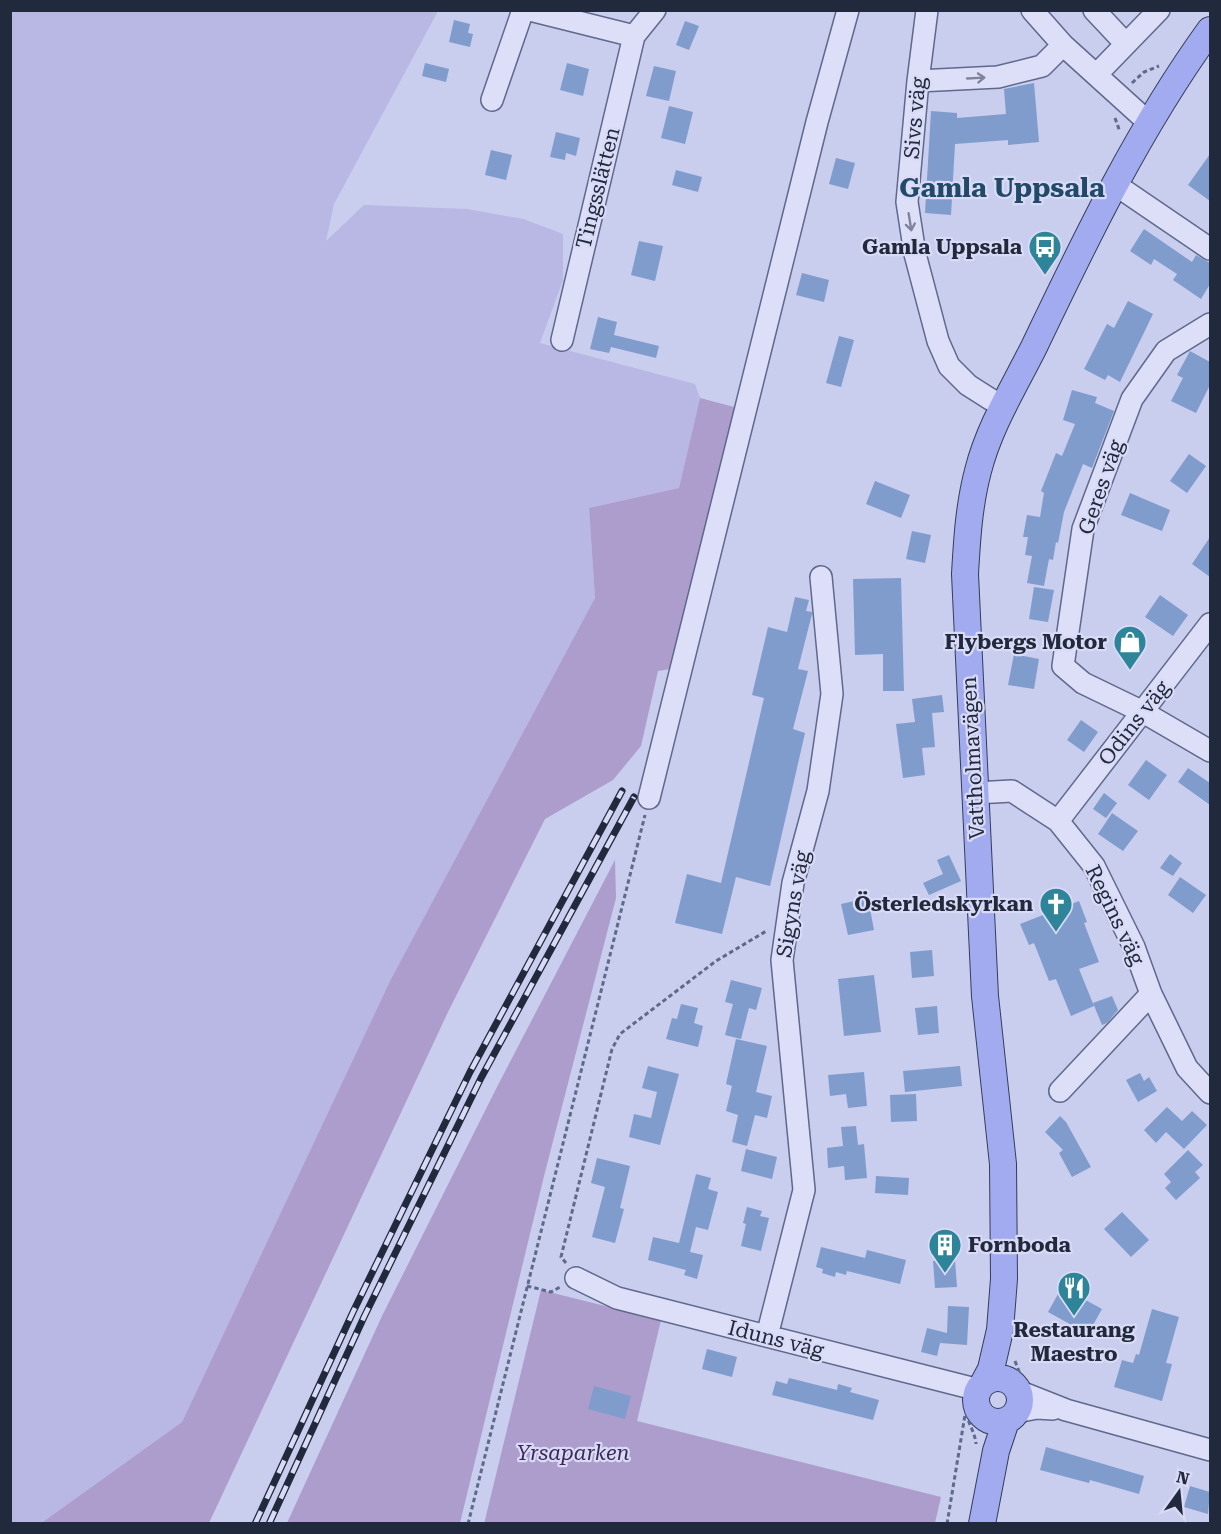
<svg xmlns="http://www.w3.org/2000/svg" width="1221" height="1534" viewBox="0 0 1221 1534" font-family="'Roboto Serif',serif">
<rect width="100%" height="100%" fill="#c9cdee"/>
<!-- farmland -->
<path fill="#b9b7e4" d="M10,11H438L334,204L326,241L364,205L467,209L523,219L563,234V280L540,343L695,384L700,398L679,488L589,508L595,598L391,979L182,1422L40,1524L10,1523Z"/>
<!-- green -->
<path fill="#ac9dcd" d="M700,398L738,408L676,668L658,671L641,746L613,780L545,819L448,1012L209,1523L40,1524L182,1422L391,979L595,598L589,508L679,488Z
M615,860L616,898L544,1176L460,1523H287L382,1316L498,1085Z
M541,1290L661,1320L637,1421L941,1497L935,1523L484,1524Z"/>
<!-- building -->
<path fill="#809ccc" d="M454,20L470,24L468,33L473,34L470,47L449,42Z
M685,21L699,26L689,50L676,45Z
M425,63L449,69L446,82L422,76Z
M567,63L589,69L583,96L560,90Z
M654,66L676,71L669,101L646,96Z
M1034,83L1039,142L1008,145V140L955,144L951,215L925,213L931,111L957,113V118L1006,114L1004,89Z
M669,106L693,112L685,144L661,138Z
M556,132L580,138L576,156L566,153L565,160L550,157Z
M491,150L512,155L506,180L485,175Z
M1210,154V201L1188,185Z
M836,158L855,163L848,189L829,184Z
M676,170L702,177L698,192L672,185Z
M1144,229L1192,262L1196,255L1210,263V284L1201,299L1173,280L1177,274L1154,259L1151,265L1130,251Z
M639,241L663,246L655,281L631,275Z
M802,273L829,280L824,302L796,295Z
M1128,301L1153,314L1120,382L1108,375L1105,380L1084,369L1107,324L1114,328Z
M598,317L617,322L614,335L659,346L656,358L611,347L609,353L590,349Z
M839,336L854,340L841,387L826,383Z
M1190,351L1210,362V385L1196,413L1171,401L1183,378L1177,375Z
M1072,390L1097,397L1095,403L1114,411L1092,468L1083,464L1064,512L1058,543L1056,542L1053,560L1049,559L1044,586L1027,583L1032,556L1025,555L1028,537H1023L1027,515L1040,517L1044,493L1041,491L1056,453L1062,456L1075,424L1063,420Z
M1189,454L1206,466L1187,493L1170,481Z
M875,481L910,495L901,518L866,504Z
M1130,493L1170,510L1162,531L1121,515Z
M912,531L931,535L925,563L906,559Z
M1210,537V577L1192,564Z
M901,578L904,691H883V654L855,655L853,579Z
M1034,587L1054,590L1048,622L1029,619Z
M1160,595L1188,615L1173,636L1145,617Z
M795,597L809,600L806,611L812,612V614L798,669L808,671L793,729L805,733L770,886L736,877L722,934L675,923L687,874L721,883L764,698L752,695L768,627L787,632Z
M1014,654L1039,659L1034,689L1008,685Z
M942,695L944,712L932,713L935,747L922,748L925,775L903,778L896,724L915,722L912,699Z
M1081,720L1098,732L1084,752L1067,740Z
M1146,760L1167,775L1149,800L1128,785Z
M1188,768L1210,783V805L1178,782Z
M1104,793L1117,803L1106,818L1093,809Z
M1112,813L1138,831L1123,851L1098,834Z
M1170,854L1182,863L1173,876L1160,868Z
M949,855L961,881L929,895L923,883L943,874L937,860Z
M1180,877L1206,895L1193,913L1168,895Z
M868,898L874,930L848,935L841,904Z
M1079,901L1087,922L1084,923L1099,962L1079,969L1094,1006L1071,1016L1056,979L1049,981L1034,943L1029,945L1020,924Z
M932,950L934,976L912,978L910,952Z
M874,975L881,1032L844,1036L838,979Z
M731,980L762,988L756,1010L749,1008L741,1039L725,1035L733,1004L725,1002Z
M1112,996L1118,1010L1107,1023L1102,1025L1093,1003Z
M681,1004L698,1008L694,1023L703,1026L698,1047L666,1039L672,1018L677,1019Z
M937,1006L939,1033L918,1035L915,1008Z
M736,1039L767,1046L756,1092L772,1096L767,1118L755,1115L747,1146L732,1142L738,1115L726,1111L732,1086L726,1084Z
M648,1066L679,1074L660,1145L629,1137L634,1114L651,1118L657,1092L642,1088Z
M960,1066L962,1086L905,1092L903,1071Z
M864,1072L867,1106L848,1108L846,1094L830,1096L828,1075Z
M1140,1073L1144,1081L1149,1077L1157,1091L1138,1102L1126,1080Z
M916,1094L917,1121L891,1122L890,1095Z
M1167,1107L1182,1121L1192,1111L1207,1125L1184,1149L1166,1132L1156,1143L1144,1130Z
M1060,1116L1066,1122L1091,1167L1072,1177L1059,1153L1063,1150L1045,1132Z
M856,1126L858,1145L864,1144L867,1178L845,1180L844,1166L828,1168L827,1148L843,1146L841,1127Z
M746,1149L777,1157L772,1179L741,1171Z
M1188,1150L1203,1165L1195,1172L1200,1178L1176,1200L1165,1188L1171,1182L1164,1174Z
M597,1158L630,1166L620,1208L624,1209L615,1243L592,1237L605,1187L591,1183Z
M696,1174L711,1178L708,1189L718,1192L708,1230L696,1227L690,1252L703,1255L697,1279L684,1275L686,1270L648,1260L653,1237L679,1243Z
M876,1176L909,1178L908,1195L875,1193Z
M747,1207L762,1211L760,1216L769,1218L761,1251L741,1246L746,1224L743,1223Z
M1122,1212L1149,1240L1131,1257L1104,1229Z
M821,1247L865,1258L867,1250L906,1260L900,1284L847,1271L846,1275L836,1272L835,1277L822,1273L823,1269L816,1267Z
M955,1260L957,1287L935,1288L933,1261Z
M1062,1287L1102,1309L1088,1334L1048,1312Z
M948,1306L969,1307L967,1345L940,1343L937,1356L921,1352L927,1328L947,1333Z
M1152,1309L1179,1317L1166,1363L1172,1364L1162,1401L1114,1387L1122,1360L1133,1363L1136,1354L1139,1355Z
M707,1349L737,1357L732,1377L702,1369Z
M789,1378L837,1390L838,1384L852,1388L850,1392L879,1400L873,1420L772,1395L776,1381L787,1384Z
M594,1386L631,1396L625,1419L588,1409Z
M1046,1447L1144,1476L1139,1494L1090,1480L1089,1483L1040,1470Z
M1190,1486L1210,1492L1208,1514L1184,1507Z"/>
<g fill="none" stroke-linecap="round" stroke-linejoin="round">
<!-- minor casing -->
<g stroke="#5e698b" stroke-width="24">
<path id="minor" d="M530,10L634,36
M927,10L918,81L907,202L915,254L938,341L949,366L968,385L990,399L1005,406
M1032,10L1063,45L1148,122
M1094,10L1125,43
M1096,75L1159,10
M918,81L998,77L1042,66L1063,45
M492,100L523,10
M1116,185L1210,249
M1210,324L1166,351L1132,399L1083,529L1063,666L1083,683L1143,712L1210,751
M562,340L634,36L655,10
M975,793L1012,791L1058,821L1094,866L1134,947L1151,994L1187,1068L1210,1093
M649,798L817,122L848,10
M1058,821L1210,624
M1060,1091L1151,994
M576,1278L617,1298L979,1390
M767,1336L804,1190L782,960L793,883L818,791L832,694L821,577
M1018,1391L1066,1410L1210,1450
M1016,1412L1037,1408L1053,1409"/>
</g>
<!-- major casing -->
<g stroke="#313e59" stroke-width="28">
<path id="major" d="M976 1400a22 22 0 1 1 44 0a22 22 0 1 1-44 0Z
M983,1384L991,1369L1000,1330L1004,1279L1003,1164L985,996L965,574C967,539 969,505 978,471C989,427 1014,387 1034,347C1086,238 1139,128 1210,30
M982,1524L996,1451L1006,1421"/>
</g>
<!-- path -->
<path stroke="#5e698b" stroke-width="3" stroke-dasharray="4.5 3" stroke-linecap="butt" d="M1132,83L1144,72L1159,66
M1115,118L1120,132
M566,1263L561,1257L612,1049L620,1034L716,961L768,930
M527,1286L551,1292L560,1287
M1015,1361L1020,1374
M967,1406C964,1419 975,1430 976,1444
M468,1524L645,815
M947,1524L965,1415L972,1406"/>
<!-- minor -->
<use href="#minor" stroke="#dddff9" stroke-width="21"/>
<!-- major -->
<use href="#major" stroke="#a3abf0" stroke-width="26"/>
<!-- rail casing -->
<g stroke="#21293c" stroke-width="7">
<path id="rail" d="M255,1524L353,1312L470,1072L622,791
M269,1524L364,1317L481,1078L634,797"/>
</g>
<!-- rail -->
<use href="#rail" stroke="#d9dbf6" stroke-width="4.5" stroke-dasharray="14" stroke-linecap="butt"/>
</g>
<!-- one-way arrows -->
<defs><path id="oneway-shaft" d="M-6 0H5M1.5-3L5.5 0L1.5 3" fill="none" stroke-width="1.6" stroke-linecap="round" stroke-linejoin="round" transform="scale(1.5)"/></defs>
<g stroke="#7f849a">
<use href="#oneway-shaft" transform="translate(976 78) rotate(-3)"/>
<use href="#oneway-shaft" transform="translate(910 222) rotate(81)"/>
</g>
<!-- icons -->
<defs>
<g id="bus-pin" transform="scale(1.725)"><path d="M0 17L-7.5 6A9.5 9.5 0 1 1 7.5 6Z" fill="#2e8499" stroke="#d9dbf6"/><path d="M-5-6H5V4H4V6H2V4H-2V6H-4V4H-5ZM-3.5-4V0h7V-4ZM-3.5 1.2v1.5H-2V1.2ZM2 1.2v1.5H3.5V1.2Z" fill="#fff"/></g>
<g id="shop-pin" transform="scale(1.725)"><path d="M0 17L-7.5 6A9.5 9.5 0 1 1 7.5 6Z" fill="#2e8499" stroke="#d9dbf6"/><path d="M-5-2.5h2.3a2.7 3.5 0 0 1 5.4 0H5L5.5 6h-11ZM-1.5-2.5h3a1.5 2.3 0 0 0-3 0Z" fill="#fff"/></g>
<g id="church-pin" transform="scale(1.725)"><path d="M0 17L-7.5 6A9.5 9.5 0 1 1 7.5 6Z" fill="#2e8499" stroke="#d9dbf6"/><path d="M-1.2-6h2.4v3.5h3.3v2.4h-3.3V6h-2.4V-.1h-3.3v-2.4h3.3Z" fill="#fff"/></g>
<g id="building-pin" transform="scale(1.725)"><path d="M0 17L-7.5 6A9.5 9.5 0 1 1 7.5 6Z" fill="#2e8499" stroke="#d9dbf6"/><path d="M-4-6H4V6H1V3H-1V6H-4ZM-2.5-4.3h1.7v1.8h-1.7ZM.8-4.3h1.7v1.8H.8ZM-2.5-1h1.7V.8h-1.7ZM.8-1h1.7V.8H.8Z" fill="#fff"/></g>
<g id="restaurant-pin" transform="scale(1.725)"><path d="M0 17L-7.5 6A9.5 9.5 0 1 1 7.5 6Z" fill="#2e8499" stroke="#d9dbf6"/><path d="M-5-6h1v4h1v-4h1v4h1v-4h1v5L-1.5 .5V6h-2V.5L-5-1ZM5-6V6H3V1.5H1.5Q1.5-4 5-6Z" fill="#fff"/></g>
</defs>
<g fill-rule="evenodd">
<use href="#bus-pin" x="1045" y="247"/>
<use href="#shop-pin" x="1130" y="642"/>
<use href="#church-pin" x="1056" y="904"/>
<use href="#building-pin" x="945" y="1245"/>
<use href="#restaurant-pin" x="1074" y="1288"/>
</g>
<g text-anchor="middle" stroke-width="4.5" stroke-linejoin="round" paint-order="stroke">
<!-- street labels -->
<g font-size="21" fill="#21293c" stroke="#d9dbf6">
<text transform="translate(915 118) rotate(-85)" y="7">Sivs väg</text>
<text transform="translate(598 188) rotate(-76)" y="7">Tingsslätten</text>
<text transform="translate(1101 487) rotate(-71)" y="7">Geres väg</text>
<text transform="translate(1134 723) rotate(-52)" y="7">Odins väg</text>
<text transform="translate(973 758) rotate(-93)" y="7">Vattholmavägen</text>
<text transform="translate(793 904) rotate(-80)" y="7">Sigyns väg</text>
<text transform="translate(1115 915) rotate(64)" y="7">Regins väg</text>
<text transform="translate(776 1339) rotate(14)" y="7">Iduns väg</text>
</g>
<!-- poi labels -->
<g font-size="21" font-weight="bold" fill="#21293c" stroke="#d9dbf6" text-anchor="end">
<text x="1022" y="254">Gamla Uppsala</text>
<text x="1107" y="649">Flybergs Motor</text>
<text x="1033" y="911">Österledskyrkan</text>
<text x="968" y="1252" text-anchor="start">Fornboda</text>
<text x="1074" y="1337" text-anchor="middle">Restaurang<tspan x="1074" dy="24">Maestro</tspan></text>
</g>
<!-- park labels -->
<g font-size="21" font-style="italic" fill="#3e2858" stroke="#d9dbf6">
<text x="573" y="1460">Yrsaparken</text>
</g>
<!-- district labels -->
<g font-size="27" font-weight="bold" fill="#214a68" stroke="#d9dbf6">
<text x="1002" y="197">Gamla Uppsala</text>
</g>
</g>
<!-- border -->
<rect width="1221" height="1534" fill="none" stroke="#21293c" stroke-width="24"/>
<!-- north arrow -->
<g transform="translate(1179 1492) rotate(15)" stroke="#d9dbf6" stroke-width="4.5" paint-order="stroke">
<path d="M0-4.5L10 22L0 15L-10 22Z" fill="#21293c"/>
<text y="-9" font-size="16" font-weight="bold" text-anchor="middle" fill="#21293c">N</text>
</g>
</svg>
